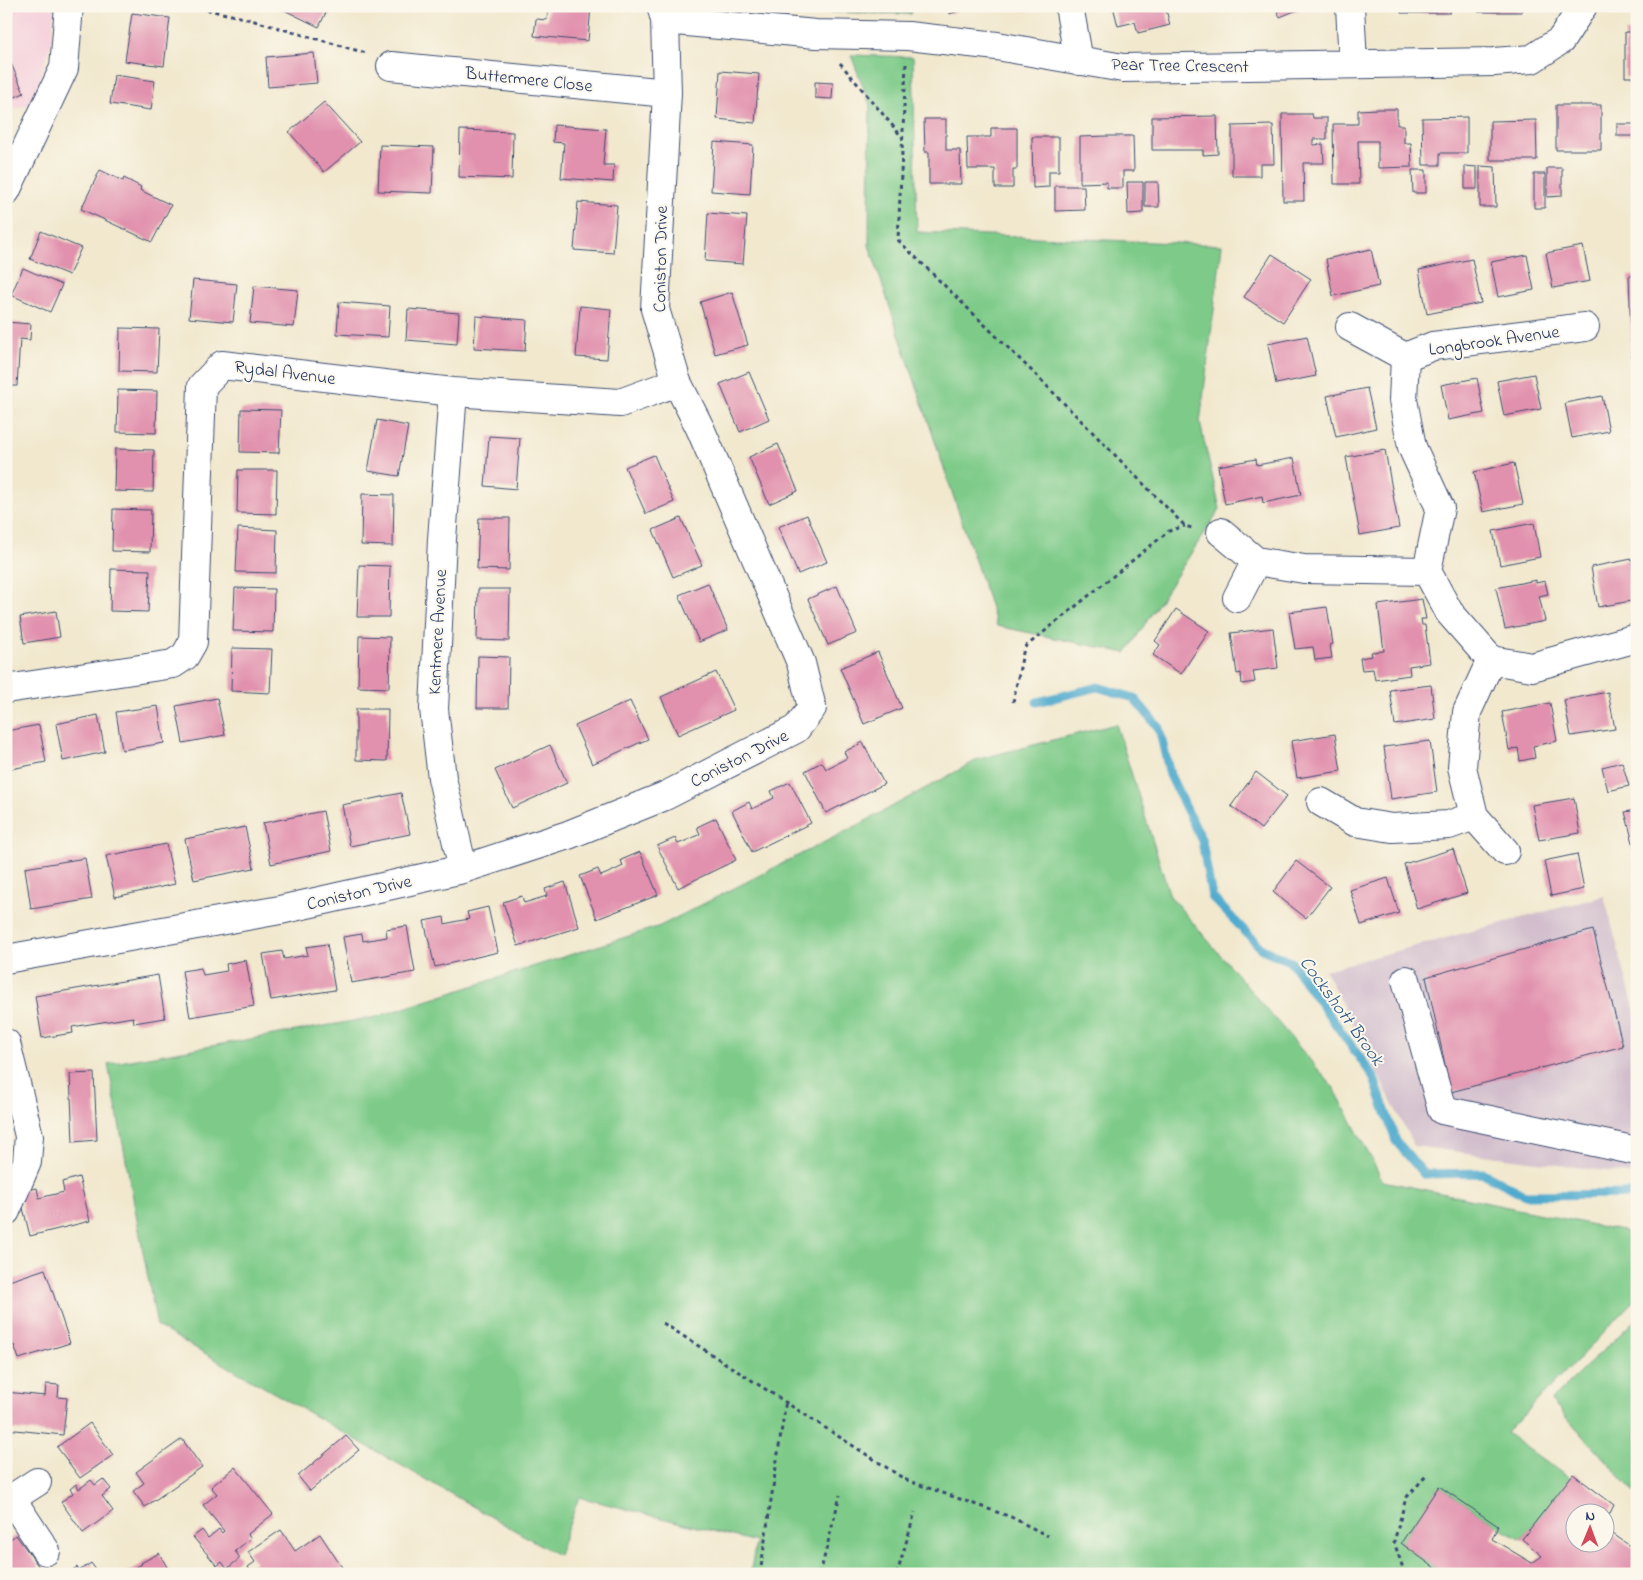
<svg xmlns="http://www.w3.org/2000/svg" width="1643" height="1580" viewBox="0 0 1643 1580" font-family="'Indie Flower',sans-serif">
<rect width="100%" height="100%" fill="#fbf7ec"/>
<filter id="ink" filterUnits="userSpaceOnUse"><feTurbulence type="fractalNoise" baseFrequency=".02" numOctaves="2"/><feDisplacementMap in="SourceGraphic" scale="10" xChannelSelector="R" yChannelSelector="G"/><feConvolveMatrix kernelMatrix="1 2 1 2 8 2 1 2 1" color-interpolation-filters="sRGB"/></filter>
<filter id="wash" filterUnits="userSpaceOnUse"><feTurbulence type="fractalNoise" baseFrequency=".0096" numOctaves="4" result="noise"/><feDisplacementMap in="SourceGraphic" scale="20" xChannelSelector="R" yChannelSelector="G"/><feGaussianBlur stdDeviation="1.12" result="paint"/><feColorMatrix in="noise" values="0 0 0 0 0 0 0 0 0 0 0 0 0 0 0 0 0 1.4 0 .05"/><feComposite in="paint" operator="in"/></filter>
<g filter="url(#wash)">
<rect width="100%" height="100%" fill="#f1e8ce"/>
<!-- built -->
<path fill="#f5cfdc" d="M6,6H55L52,39L33,103L6,112Z"/>
<!-- industrial -->
<path fill="#d1bdcc" d="M1604,896L1637,1019V1175L1414,1146L1325,970Z"/>
<!-- green -->
<path fill="#7ecb89" stroke="#4c7d74" d="M851,55L913,57L917,232L1222,245L1200,423L1220,509L1126,653L997,626L869,245L870,105Z
M1116,724L1170,896L1334,1088L1383,1181L1637,1234V1298L1506,1433L1570,1479L1522,1539L1498,1526L1439,1486L1401,1543L1443,1574H750L756,1542L579,1497L558,1555L157,1326L108,1064L376,1017L660,926L862,823L979,759Z
M1637,1318V1495L1551,1400Z"/>
<!-- forest -->
<path fill="#66af75" stroke="#406f6a" d="M828,6H914L911,14L830,12Z"/>
<g fill="none" stroke-linecap="round" stroke-linejoin="round">
<!-- stream -->
<path stroke="#4faacd" stroke-width="9" d="M1037,702L1098,687L1134,698L1159,728L1170,775L1202,841L1212,897L1262,949L1291,962L1373,1076L1396,1141L1424,1174L1483,1173L1525,1195L1637,1194"/>
</g>
<g id="blocks">
<!-- building -->
<path fill="#e191ad" d="M276,6H329L319,27Z
M548,6H591L588,41L534,36L536,19L547,20Z
M947,6H964L965,8L950,14Z
M1113,6H1165L1170,25L1138,33L1135,22L1118,26Z
M1275,6H1307L1280,17Z
M1401,6H1450V13H1401Z
M1467,6H1522V12H1478V9H1467Z
M132,13L170,18L164,66L125,61Z
M1625,32H1637V77H1625Z
M6,52L24,93L6,101Z
M314,53L317,83L268,87L266,57Z
M720,71L759,74L755,123L717,119Z
M114,75L155,81L151,110L110,104Z
M815,82L833,83L832,99L815,98Z
M324,102L360,142L324,172L289,132Z
M1556,105H1601V150H1556Z
M1378,109H1397V125H1404V143H1411L1412,167L1378,168V141H1358L1359,184H1334L1333,124H1358V110Z
M1282,114H1312L1313,118H1327V139H1313V145L1323,144L1324,163H1303L1304,201H1283Z
M1217,116L1218,154L1203,155V150H1152V117Z
M1467,117V153H1440V165H1423L1422,118Z
M924,119H946V150H960L961,184H929V152H925Z
M1536,120L1537,160H1490V121Z
M1617,124H1637V136H1617Z
M554,125L606,129L603,165H614L613,182L561,178L564,143L553,142Z
M1273,125L1274,164H1260V176H1232V126Z
M991,128H1017V169H1013V188H995V169H968L967,137H991Z
M460,130L513,132L512,179L459,177Z
M1107,136H1133L1134,171H1123V188H1107V182L1080,183V137Z
M1032,137H1059V171H1049V187L1033,188Z
M714,142L753,145L750,194L711,191Z
M380,145L434,147L432,193L378,191Z
M1465,166L1477,167V189H1465Z
M1480,166L1495,167L1496,207H1480Z
M1547,168H1562V196L1547,197Z
M100,170L123,181L124,178L141,187L140,190L171,205L152,242L81,209Z
M1412,170H1426V193H1413Z
M1534,174H1545V208H1534Z
M1127,182H1143V213L1128,214Z
M1145,182H1158L1159,207H1145Z
M1055,186H1084L1085,210L1055,211Z
M578,202L617,205L613,253L574,250Z
M708,213L747,216L743,264L705,261Z
M41,231L81,248L69,275L30,259Z
M1583,246L1590,281L1553,288L1546,253Z
M1371,249L1379,286L1333,296L1326,259Z
M1272,254L1311,279L1283,322L1244,297Z
M1527,255L1534,290L1498,297L1491,262Z
M1472,259L1481,303L1427,314L1419,270Z
M23,268L62,285L50,312L11,295Z
M1629,276H1637V392H1633Z
M193,280L237,284L233,322L189,318Z
M254,286L298,290L294,327L250,323Z
M732,292L748,345L715,354L700,302Z
M339,302L390,306L388,337L337,334Z
M580,306L611,309L607,359L576,357Z
M408,309L459,313L457,344L406,340Z
M476,316L527,320L525,351L474,348Z
M6,322L31,324L30,340L20,339L17,386H6Z
M120,328L159,329L157,372L119,371Z
M1307,336L1316,376L1276,384L1268,344Z
M749,372L769,419L740,432L720,384Z
M1534,374L1541,409L1504,416L1497,381Z
M1477,378L1484,413L1448,420L1441,385Z
M1367,388L1376,428L1336,437L1327,396Z
M118,390L157,391L156,433L117,432Z
M1602,396L1609,431L1572,438L1565,403Z
M241,409L281,410L279,453L240,452Z
M377,420L408,426L399,476L368,471Z
M489,436L520,438L516,489L485,486Z
M778,444L798,491L769,504L749,457Z
M115,449L154,450L153,492L114,491Z
M1385,450L1399,528L1360,535L1346,457Z
M654,455L674,502L646,514L625,467Z
M1294,458L1301,495L1263,503L1262,496L1225,504L1218,466L1256,459L1257,465Z
M1514,463L1523,504L1483,512L1474,472Z
M238,470H277L276,514L237,513Z
M362,494L394,495L393,546L361,545Z
M113,509L151,510L150,552L112,551Z
M807,515L827,562L798,574L778,527Z
M479,518H510L509,570L477,569Z
M681,518L702,565L673,577L653,530Z
M1534,523L1540,557L1500,565L1493,531Z
M238,528L277,530L276,573L236,572Z
M1632,559L1637,600L1598,607L1591,567Z
M359,565L390,566L389,617H357Z
M111,569L150,570L148,612L110,611Z
M1536,580V583L1545,581L1548,594L1539,596L1545,621L1505,629L1496,588Z
M708,583L728,630L699,642L679,595Z
M837,586L857,633L828,645L808,599Z
M235,588L274,589L273,632L233,631Z
M478,589H510L509,641L477,640Z
M1422,599L1426,619H1421L1422,625H1425L1430,663L1409,666L1410,675L1375,680L1373,669L1362,670L1360,658L1372,656L1371,652L1384,651L1378,605Z
M1327,607L1333,644L1330,645L1332,658L1315,660L1313,647L1295,649L1289,612Z
M1176,609L1209,631L1181,674L1153,655L1160,645L1155,641Z
M56,611L60,637L24,643L20,617Z
M1273,628L1278,668L1253,671L1255,682L1242,684L1241,673L1237,674L1231,633Z
M359,636L390,637L389,688L358,687Z
M232,648L272,649L270,693L231,691Z
M878,652L902,708L864,724L840,668Z
M478,656L509,657L508,708H477Z
M716,672L734,710L678,735L661,697Z
M1431,685L1435,719L1395,725L1390,690Z
M1608,692L1615,729L1571,736L1564,700Z
M217,698L225,735L183,743L176,706Z
M630,701L648,739L592,764L575,726Z
M1550,703L1557,741L1533,746L1535,758L1520,761L1518,748L1509,750L1502,712Z
M158,706L164,743L122,750L116,712Z
M356,709H388L387,761L356,760Z
M98,715L105,752L63,761L56,724Z
M39,725L46,762L6,770V731Z
M1335,734L1341,771L1297,778L1291,741Z
M1430,741L1437,792L1391,799L1384,747Z
M863,742L884,784L826,813L805,771L822,762L826,769L847,758L844,752Z
M550,745L567,783L512,808L495,770Z
M1622,762L1629,786L1608,791L1602,767Z
M1256,772L1287,796L1261,829L1231,806Z
M790,782L811,823L752,852L732,811L749,802L752,809L774,798L771,791Z
M401,793L410,834L350,846L342,805Z
M1574,798L1580,833L1539,840L1532,805Z
M1637,810V854H1636L1625,812Z
M323,811L331,851L271,864L263,823Z
M716,818L736,860L678,888L657,846L675,838L678,844L690,839L700,834L697,827Z
M245,827L254,868L194,880L185,839Z
M166,844L175,884L115,897L106,856Z
M1453,849L1467,893L1417,909L1404,864Z
M640,852L658,895L597,919L580,876L598,869L601,876L613,871L623,866L621,860Z
M1577,854L1584,889L1551,896L1544,861Z
M85,858L92,899L31,909L25,868Z
M1296,861L1330,887L1306,918L1273,892Z
M1388,878L1399,913L1361,925L1350,890Z
M565,882L579,927L518,946L503,902L522,896L524,903L547,896L545,889Z
M488,907L498,952L435,967L424,921L444,917L445,924L458,921L469,919L467,912Z
M407,926L415,972L351,983L343,937L362,934L363,941L387,937L386,929Z
M1593,930L1623,1046L1451,1092L1426,977Z
M327,944L335,990L271,1000L263,954L282,951L284,959L308,955L306,947Z
M246,960L254,1006L190,1017L182,971L201,968L203,975L227,971L226,964Z
M158,975L165,1018L134,1023L133,1017L72,1027L73,1033L42,1038L35,996Z
M94,1073L97,1140L73,1142L70,1074Z
M79,1177L90,1221L30,1236L19,1192L37,1188L39,1198L64,1192L62,1182Z
M45,1269L70,1343L19,1359L14,1345L6,1348V1282Z
M46,1384L59,1385L58,1397L67,1398L63,1435L6,1429V1392L45,1396Z
M90,1423L113,1455L80,1478L57,1447Z
M346,1436L359,1450L310,1491L298,1476Z
M182,1439L202,1467L145,1507L133,1491L144,1483L136,1472Z
M235,1467L273,1514L248,1534L251,1538L235,1551L240,1558L227,1569L222,1562L217,1566L193,1537L202,1530L208,1538L219,1529L222,1533L224,1531L203,1505L217,1494L211,1487Z
M1573,1474L1614,1505L1606,1521V1512H1576V1542H1606V1529L1637,1551V1574H1443L1401,1543L1439,1486L1498,1526L1492,1539L1532,1563L1542,1556L1522,1539Z
M103,1479L111,1489L102,1496L113,1511L83,1533L61,1502L73,1493L70,1489L76,1484L79,1489L91,1480L95,1485Z
M281,1530L295,1551L320,1534L343,1569L336,1574H252L248,1567L255,1562L248,1552Z
M16,1535L39,1567L29,1574H6V1542Z
M159,1553L171,1574H124L142,1564L141,1563Z
M91,1563L99,1574H67L77,1567L79,1571Z"/>
</g>
</g>
<g filter="url(#ink)">
<use href="#blocks" fill-opacity="0" stroke="#3b4b6f" stroke-width="1"/>
<g fill="none" stroke-linecap="round" stroke-linejoin="round">
<!-- minor casing -->
<g stroke="#3b4b6f" stroke-width="30">
<path id="minor" d="M1069,6L1079,61
M1350,6L1353,64
M665,20L816,34L908,36L997,46L1123,68L1494,62L1532,59L1561,40L1583,6
M391,66L667,93
M6,191L64,68L69,6
M1350,327L1405,357
M1585,327L1433,346L1405,357L1403,400L1412,447L1440,508L1427,571L1449,612L1491,660L1532,667L1637,638
M453,392L442,539L434,709L442,778L463,869
M1221,532L1256,561L1304,569L1427,571
M1237,598L1256,561
M6,689L173,664L185,656L193,642L202,386L222,365L453,392L620,403L677,382
M1321,802L1355,822L1392,828L1449,825L1474,816L1462,767L1467,712L1491,660
M1474,816L1505,851
M6,959L280,910L463,869L568,835L665,796L796,729L812,708L801,663L700,428L677,382L655,309L667,93L665,20L661,6
M1406,980L1442,1110L1637,1151
M6,1043L29,1136L27,1162L6,1211
M11,1498L46,1551
M6,1502L37,1482"/>
</g>
<!-- path -->
<path stroke="#3b4b6f" stroke-width="3" stroke-dasharray="4 4" stroke-linecap="butt" d="M191,6L244,18L366,53
M840,63L902,137
M906,64L898,240L1038,377L1185,526L1195,529
M1013,702L1024,648L1169,531L1185,526
M663,1323L906,1480L1011,1517L1048,1536
M760,1574L786,1400
M820,1574L840,1495
M897,1574L915,1512
M1405,1574L1394,1542L1406,1498L1426,1476"/>
<!-- minor -->
<use href="#minor" stroke="#fff" stroke-width="28"/>
</g>
</g>
<g text-anchor="middle" stroke-width="4" stroke-linejoin="round" paint-order="stroke">
<!-- street labels -->
<g font-size="18" fill="#1b2f5e" stroke="#fbf7ec">
<text transform="translate(1180 65) rotate(1)" y="6">Pear Tree Crescent</text>
<text transform="translate(529 79) rotate(6)" y="6">Buttermere Close</text>
<text transform="translate(660 259) rotate(-89)" y="6">Coniston Drive</text>
<text transform="translate(1494 340) rotate(-8)" y="6">Longbrook Avenue</text>
<text transform="translate(285 372) rotate(7)" y="6">Rydal Avenue</text>
<text transform="translate(437 632) rotate(-87)" y="6">Kentmere Avenue</text>
<text transform="translate(739 758) rotate(-27)" y="6">Coniston Drive</text>
<text transform="translate(359 892) rotate(-13)" y="6">Coniston Drive</text>
</g>
<!-- water labels -->
<g font-size="19" font-style="italic" fill="#2d5a85" stroke="#fbf7ec">
<text transform="translate(1343 1010) rotate(54)" y="7">Cockshott Brook</text>
</g>
</g>
<!-- margin -->
<rect width="1643" height="1580" fill="none" stroke="#fbf7ec" stroke-width="25"/>
<!-- north arrow -->
<g transform="translate(1590 1528) rotate(1)"><circle r="24" fill="#fbf7ec" stroke="#a1a7b3"/>
<path d="M0-4L9 19L0 12L-9 19Z" fill="#d1495b"/>
<text y="-8" font-size="14" font-weight="bold" text-anchor="middle" fill="#1b2f5e">N</text>
</g>
</svg>
